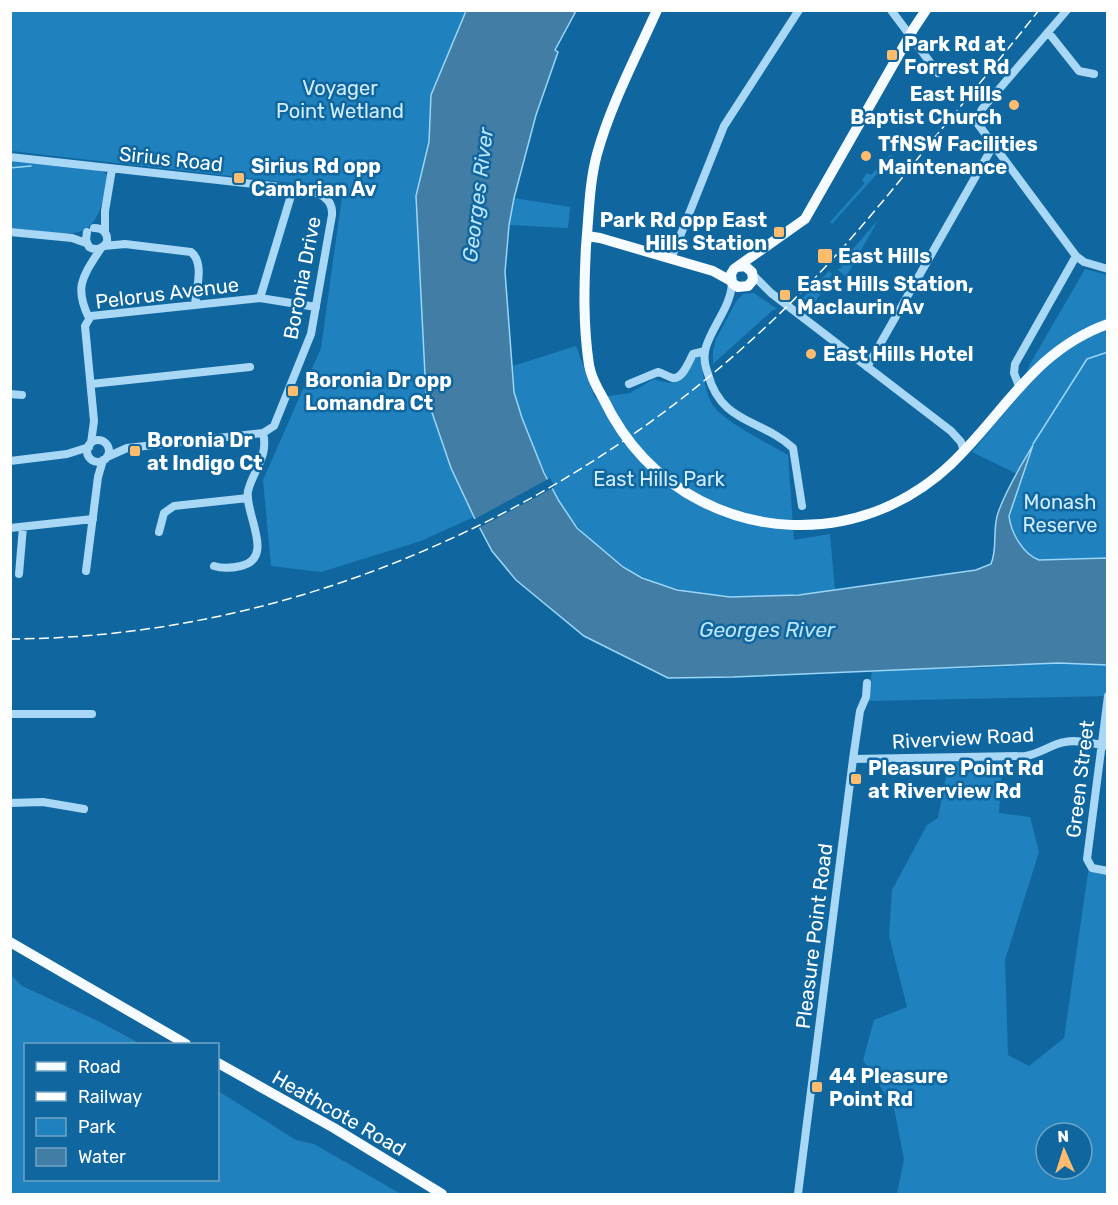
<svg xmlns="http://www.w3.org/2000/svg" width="1118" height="1205" viewBox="0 0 1118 1205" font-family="Rubik,sans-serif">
<rect width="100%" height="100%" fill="#10679f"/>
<!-- green -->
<path fill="#1f81bd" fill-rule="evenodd" d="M11,11H466L431,95L429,142L416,196L426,395L451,468L474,517L421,541L321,572L271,566L263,480L321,348L343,189L11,151Z
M890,155L893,156L832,224L830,222L865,183L862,180L867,173L871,175Z
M10,160L98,170L104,172L108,176C97,251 72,233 11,228Z
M514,198L570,207L568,228L509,225Z
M878,220L846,277L837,269L842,268L840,264Z
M1085,269L1107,275V558L1039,560C1023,554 1011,533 1009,516L1032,448L1017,474L972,452L1016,399L1030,364Z
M829,271L832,274L810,311L798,303Z
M754,293L777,309L773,310L713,364V351L716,339L737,300L743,294Z
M576,346L595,398L630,393L654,379L668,383L673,382L697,356L700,357C703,372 704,388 711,402C719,420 770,444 788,455L794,540L830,534L835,590C704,608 597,597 539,461C530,440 519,416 515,393C513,384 514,375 513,366Z
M1058,663L1107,665V696L868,701L872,670L982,668Z
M1003,760L999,813L1030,817L1039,852L1005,960L1008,1055L1029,1066L1064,1038L1089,866L1107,871L1108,1189L1105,1194H897L904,1159L894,1108L863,1060L874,1020L907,1007L889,936L892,890L927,825L938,818L949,761ZM1046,1133H1082V1169H1046Z
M11,975L22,986L96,1020L141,1044H26V1180H218V1091L296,1140L314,1144L401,1194H11Z"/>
<!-- water -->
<path fill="#417da4" stroke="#9ad6f8" stroke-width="1.5" d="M466,11H576L555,50L558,52L536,115L514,198L509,225L505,272L514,392L522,418L544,473L559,501L577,528L623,567L642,578L677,590L730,597L799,595L976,570L991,564C998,547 992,530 998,513C1006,489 1021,466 1033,445L1009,516C1011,533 1023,554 1039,560L1107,558V665L1058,663L733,677L668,678L584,636L516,580L492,551L474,517L451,468L426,395L416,196L429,142L431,95Z"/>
<!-- pier -->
<path fill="#10679f" d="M550,478L555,487L477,529L473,520Z"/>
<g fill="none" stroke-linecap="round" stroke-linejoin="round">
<!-- stream -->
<path stroke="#9ad6f8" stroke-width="1.5" d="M10,168L31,166
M1033,444L1087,359L1108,352"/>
<!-- minor -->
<path stroke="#a8d8f5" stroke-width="8" d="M891,10L938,73
M1067,10L982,109L978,117V124L1076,256L1084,262L1108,269
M1048,32L1079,71L1094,74
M10,157L281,187C300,190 334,189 332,215L311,334L274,426L263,433L127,448L107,457
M10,232L72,238L86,243
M87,232L86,240L89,247C96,251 103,249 107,242C108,233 103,228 94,228
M105,232V211L112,169
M104,246L125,244L191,252C205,263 196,289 195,305
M671,259L724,126L799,10
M752,274L771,293L951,431L961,442L964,451
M732,283C731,306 713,325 706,347C703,356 705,366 708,374C721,424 762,419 793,448L802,506
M260,298L293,189
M89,318C73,286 84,275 101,248
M867,367L993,146
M91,384L250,367
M629,384L658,372C663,373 668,377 673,378C683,379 689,361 693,354L705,351
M1019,386L1014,373L1015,364L1076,256
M10,394L22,395
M87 451a11 11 0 1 1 22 0a11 11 0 1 1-22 0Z
M91,443L94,421L85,326L91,316L260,298L316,307
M10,461L67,454L89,447
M10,528L93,519
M159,532L164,513L174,506L248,498
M214,566C223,569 232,568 241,566C276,558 244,513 248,491C253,470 269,457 263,433
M86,571L98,477L103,460
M19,574L23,527
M1108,696L1087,859L1092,868L1108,871
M10,714H92
M853,759L1025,756C1040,754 1051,744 1065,742C1078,739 1094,744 1108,746
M10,803L43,802L84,809
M798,1194L853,759L860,711L866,697L867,683"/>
<!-- major -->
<path stroke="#f6fbff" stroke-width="10" d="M657,10C636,57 611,104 597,154C589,184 589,215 586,246C584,287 583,325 589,365C591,377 597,388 603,398C625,444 656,478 701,501C757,530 824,533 882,509C908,498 931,483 951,464C1004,414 1034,350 1108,324
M587,236L600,238L713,271L731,281
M737,267L745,266L752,272L753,280L748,286L738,287L732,283L731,274L734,269L805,219L914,28L926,10
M10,942L186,1044
M218,1063L334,1128L442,1194"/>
<!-- rail -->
<path stroke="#fff" stroke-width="1.5" stroke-dasharray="10 4.5" stroke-linecap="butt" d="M10,639C293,638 569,514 772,321C832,264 884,201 935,137C970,95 1005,53 1039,10"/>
</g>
<!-- markers -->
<g fill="#ffbc6c" stroke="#10679f" stroke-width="2">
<rect x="886" y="49" width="12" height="12" rx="3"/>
<circle cx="1014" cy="105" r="6"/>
<circle cx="866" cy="156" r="6"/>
<rect x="233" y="172" width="12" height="12" rx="3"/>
<rect x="773" y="226" width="12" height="12" rx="3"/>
<rect x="817" y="248" width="16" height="16" rx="3"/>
<rect x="779" y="289" width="12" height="12" rx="3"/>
<circle cx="811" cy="354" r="6"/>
<rect x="287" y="385" width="12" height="12" rx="3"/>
<rect x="129" y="445" width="12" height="12" rx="3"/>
<rect x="850" y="773" width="12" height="12" rx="3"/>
<rect x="811" y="1081" width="12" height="12" rx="3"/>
</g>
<g text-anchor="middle" stroke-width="5" stroke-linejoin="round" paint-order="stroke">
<!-- poi labels -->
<g font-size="20" font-weight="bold" fill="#fff" stroke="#10679f" text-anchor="start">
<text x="904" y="51">Park Rd at<tspan x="904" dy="23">Forrest Rd</tspan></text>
<text x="1002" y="101" text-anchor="end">East Hills<tspan x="1002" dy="23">Baptist Church</tspan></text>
<text x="878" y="151">TfNSW Facilities<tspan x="878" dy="23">Maintenance</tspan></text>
<text x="251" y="173">Sirius Rd opp<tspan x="251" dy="23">Cambrian Av</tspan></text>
<text x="767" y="227" text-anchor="end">Park Rd opp East<tspan x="767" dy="23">Hills Station</tspan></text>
<text x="838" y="263">East Hills</text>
<text x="797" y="291">East Hills Station,<tspan x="797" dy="23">Maclaurin Av</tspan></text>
<text x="823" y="361">East Hills Hotel</text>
<text x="305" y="387">Boronia Dr opp<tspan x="305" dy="23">Lomandra Ct</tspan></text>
<text x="147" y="447">Boronia Dr<tspan x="147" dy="23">at Indigo Ct</tspan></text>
<text x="868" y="775">Pleasure Point Rd<tspan x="868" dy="23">at Riverview Rd</tspan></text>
<text x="829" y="1083">44 Pleasure<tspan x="829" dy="23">Point Rd</tspan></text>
</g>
<!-- park labels -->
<g font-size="20" fill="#d1edfe" stroke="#10679f">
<text x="340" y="95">Voyager<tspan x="340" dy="23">Point Wetland</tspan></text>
<text x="659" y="486">East Hills Park</text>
<text x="1060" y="509">Monash<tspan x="1060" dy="23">Reserve</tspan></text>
</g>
<!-- street labels -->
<g font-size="20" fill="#fff" stroke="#10679f">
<text transform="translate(171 159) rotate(6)" y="7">Sirius Road</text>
<text transform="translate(302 278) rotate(-79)" y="7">Boronia Drive</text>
<text transform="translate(167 293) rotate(-7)" y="7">Pelorus Avenue</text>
<text transform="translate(963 738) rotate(-3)" y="7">Riverview Road</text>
<text transform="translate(1080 779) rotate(-83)" y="7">Green Street</text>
<text transform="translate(814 936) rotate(-83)" y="7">Pleasure Point Road</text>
<text transform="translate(339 1113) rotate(30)" y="7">Heathcote Road</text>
</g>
<!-- water labels -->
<g font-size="21" font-style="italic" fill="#bce4fb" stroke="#10679f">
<text transform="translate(478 195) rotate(-83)" y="7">Georges River</text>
<text x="767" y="637">Georges River</text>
</g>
</g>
<!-- border -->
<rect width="1118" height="1205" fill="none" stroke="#ffffff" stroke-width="24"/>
<!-- legend -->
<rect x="24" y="1043" width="195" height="138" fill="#10679f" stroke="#70a4c5" stroke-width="1.5"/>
<rect x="36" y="1062" width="30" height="9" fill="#f6fbff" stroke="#70a4c5" stroke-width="1.5"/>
<text x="78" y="1073" font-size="18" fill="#ffffff">Road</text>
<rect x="36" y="1092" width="30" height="9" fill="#ffffff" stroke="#70a4c5" stroke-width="1.5"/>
<text x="78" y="1103" font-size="18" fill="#ffffff">Railway</text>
<rect x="36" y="1118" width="30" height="18" fill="#1f81bd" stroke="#70a4c5" stroke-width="1.5"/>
<text x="78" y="1133" font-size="18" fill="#ffffff">Park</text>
<rect x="36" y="1148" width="30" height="18" fill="#417da4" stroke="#70a4c5" stroke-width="1.5"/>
<text x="78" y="1163" font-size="18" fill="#ffffff">Water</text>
<!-- north arrow -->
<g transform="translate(1064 1151) rotate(357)"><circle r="28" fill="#10679f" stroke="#70a4c5" stroke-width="1.5"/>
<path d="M0-4.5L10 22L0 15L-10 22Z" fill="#ffbc6c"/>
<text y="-9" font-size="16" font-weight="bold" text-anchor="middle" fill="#ffffff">N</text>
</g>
</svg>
